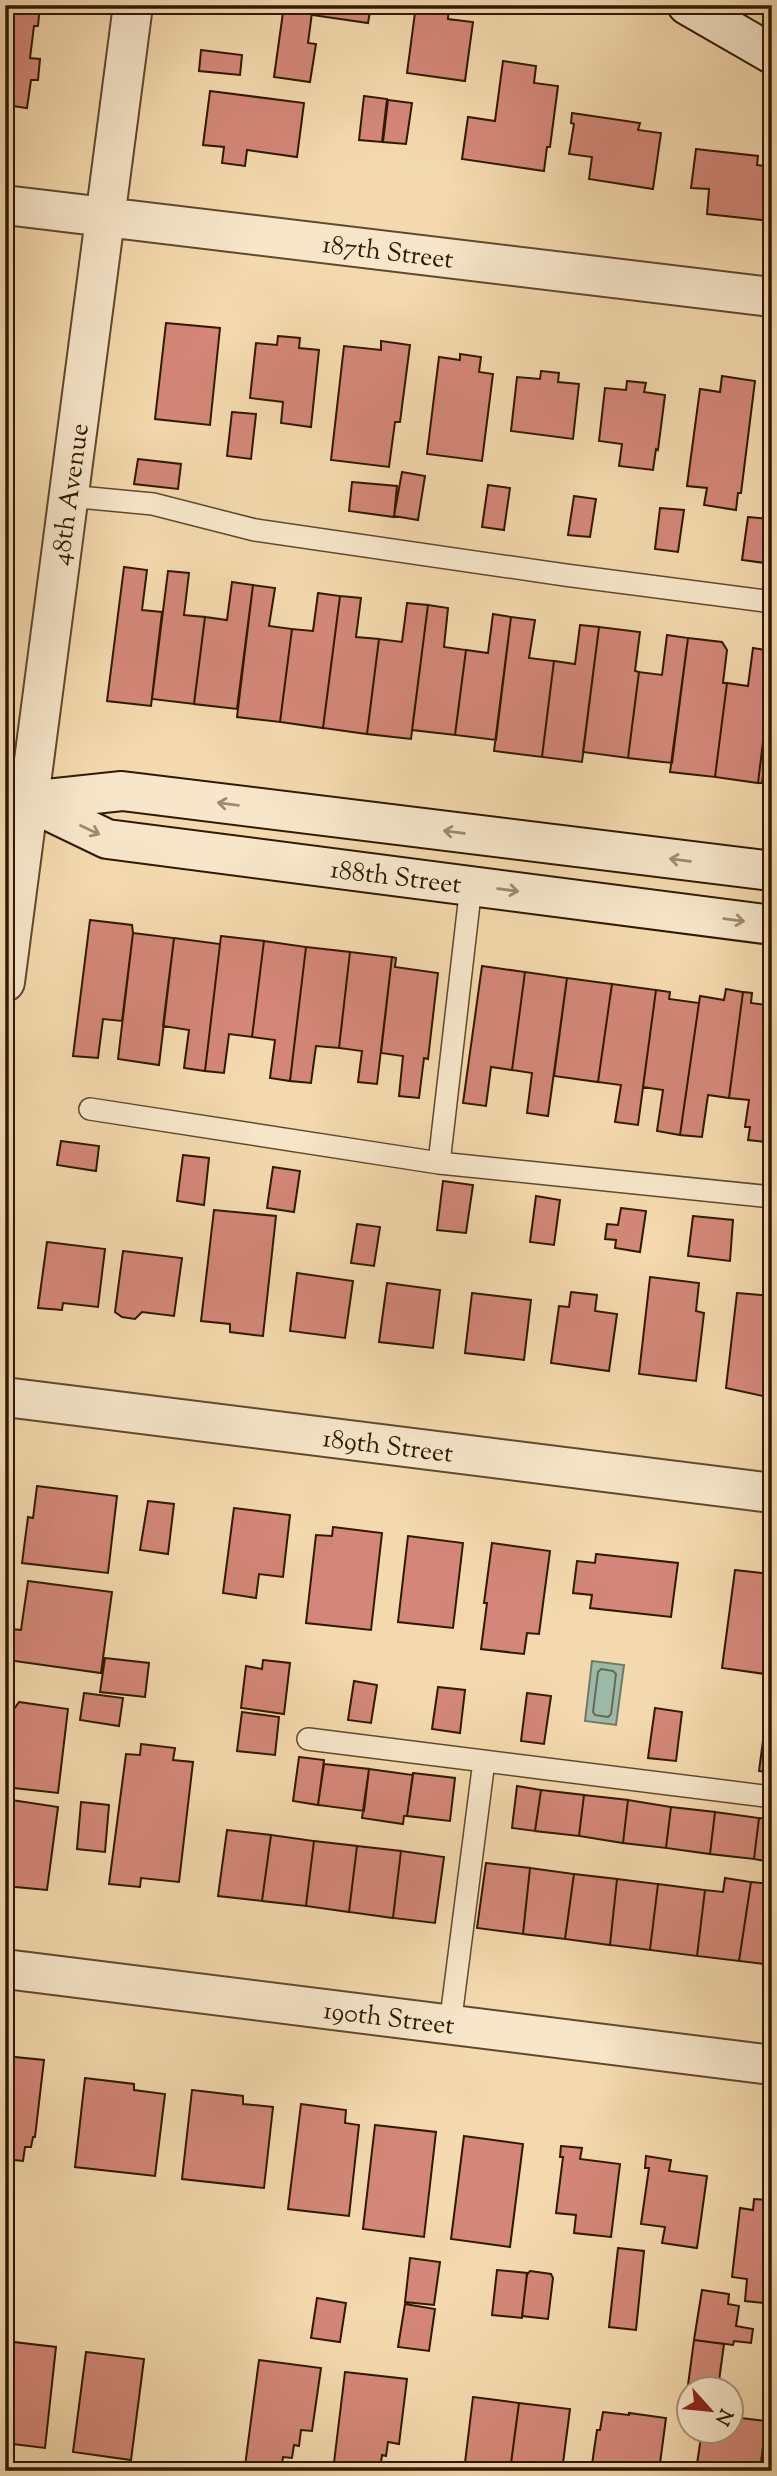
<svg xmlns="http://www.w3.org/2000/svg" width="777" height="2476" viewBox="0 0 777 2476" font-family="'Sorts Mill Goudy',serif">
<rect width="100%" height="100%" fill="#f3d9ad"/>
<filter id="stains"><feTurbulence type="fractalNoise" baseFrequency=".00286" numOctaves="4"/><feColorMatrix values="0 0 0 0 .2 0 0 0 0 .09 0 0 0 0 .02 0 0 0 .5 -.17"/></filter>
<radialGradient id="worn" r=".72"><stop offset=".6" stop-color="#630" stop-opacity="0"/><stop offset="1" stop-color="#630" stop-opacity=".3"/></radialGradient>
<!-- water -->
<path fill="#9cbaa7" stroke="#707a65" stroke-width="2" d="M592,1661L624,1665L616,1725L585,1721Z"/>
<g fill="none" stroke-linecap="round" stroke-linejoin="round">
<!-- shore -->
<path stroke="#666a54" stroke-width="2" d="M601,1669L613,1671L616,1674L611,1714L608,1717L595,1715L593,1712L598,1672Z"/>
</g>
<!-- building -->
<path fill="#d48778" stroke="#2f1901" stroke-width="2" d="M5,5H40L38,26H34L30,58L40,59L38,80H31L27,108L5,105Z
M284,5H313L308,43L316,44L310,82L274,77Z
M313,5H371L368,23L312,15Z
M416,5H449L448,19L473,22L465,81L407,73Z
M201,50L242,55L240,75L199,71Z
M503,61L536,66L534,83L558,86L550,147H547L544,171L462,159L468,117L495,121Z
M210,91L304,103L297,157L247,150L245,166L222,163L224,147L203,145Z
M364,96L387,99L382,142L359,140Z
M388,100L412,103L406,144L383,142Z
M572,113L640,123L638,130L661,133L653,189L589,179L592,157L569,154L574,124L571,123Z
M696,149L758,156L757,165L772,167V221L707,214L709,189L691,188Z
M166,323L220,328L210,425L155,419Z
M278,336L300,338L299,348L319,350L311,427L281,423L283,402L250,398L256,343L277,345Z
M381,341L410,345L400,422H395L389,467L331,460L344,346L381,350Z
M460,354L481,357L479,372L493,374L482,461L427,454L439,357L460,360Z
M541,371L559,373L558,382L579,384L573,439L511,431L517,377L540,379Z
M722,376L755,381L741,493H738L736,510L704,505L707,488L687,486L700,389L720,392Z
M627,381L646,383L644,392L665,395L658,450L656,449L653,470L619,466L622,444L599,441L605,388L626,390Z
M232,412L256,414L251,459L227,456Z
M138,459L181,464L178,489L134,484Z
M402,472L425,476L418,520L394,516Z
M352,482L397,486L394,517L349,511Z
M488,485L510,488L504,530L482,527Z
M574,496L596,499L590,537L568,535Z
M660,508L684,510L678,552L655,549Z
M748,517L771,519L765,563L742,560Z
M124,567L147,570L142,610L162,612L151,706L107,701Z
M168,571L189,573L184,615L205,617L194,704L152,699Z
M232,582L253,585L237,709L194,704L205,617L227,620Z
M253,585L275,588L269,626L292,629L280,722L237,717Z
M318,593L340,596L323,728L280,722L292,629L313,631Z
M340,596L361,598L356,637L379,639L367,734L323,728Z
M407,603L428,605L411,739L367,734L379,639L402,642Z
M428,605L448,608L444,647L466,650L455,735L412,730Z
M493,614L511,617L496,740L455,735L466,650L488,653Z
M511,617L535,620L529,658L554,661L542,757L494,751Z
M580,625L599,627L582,762L542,757L554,661L575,664Z
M599,627L640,632L635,671L639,672L628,758L583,752Z
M667,635L688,638L672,763L628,758L639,672L662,675Z
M688,638L722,642L727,650L723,683H727L715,777L670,772Z
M753,648L772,651V668L758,783L715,777L727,683L748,686Z
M772,668V777L763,776L762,783H758Z
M90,920L132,925L133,933L122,1021L103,1019L98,1058L73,1056Z
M133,933L174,938L159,1065L118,1059Z
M221,936L264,941L252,1037L229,1034L224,1073L205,1071Z
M174,938L220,944L205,1071L184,1068L189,1030L163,1026Z
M264,941L306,947L290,1081L270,1078L275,1040L252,1037Z
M306,947L350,952L339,1048L316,1046L311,1083L290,1081Z
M350,952L392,957L377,1084L358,1082L362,1051L339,1048Z
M392,957L396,958L395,967L438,973L428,1059L424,1058L419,1098L399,1096L403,1056L381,1053Z
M482,966L525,972L512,1070L491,1067L486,1106L463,1103Z
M525,972L567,978L548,1116L527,1113L532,1073L512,1070Z
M567,978L612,984L598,1082L554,1076Z
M612,984L656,990L638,1125L615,1122L621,1085L598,1082Z
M726,989L743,992L729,1098L708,1095L702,1137L680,1135L700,996L724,1000Z
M656,990L670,992L669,999L699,1003L680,1135L657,1131L663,1090L643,1087Z
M743,992L752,993L751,1003L772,1006V1105L767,1142L748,1140L750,1127H745L749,1100L729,1098Z
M772,1105V1143L767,1142Z
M61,1141L99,1146L96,1171L57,1165Z
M183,1155L209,1158L204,1205L177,1201Z
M273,1167L300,1171L294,1212L267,1208Z
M443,1181L473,1185L466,1233L437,1230Z
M536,1196L560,1200L554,1245L530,1242Z
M621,1208L646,1211L640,1252L615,1248L616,1240L605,1239L607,1224L618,1225Z
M214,1210L276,1216L263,1336L230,1332V1324L201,1321Z
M693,1216L733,1220L730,1261L688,1256Z
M357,1224L380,1227L374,1266L351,1263Z
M47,1242L105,1249L98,1307L63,1303L62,1310L38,1308Z
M123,1251L182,1258L174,1316L142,1312L135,1319L122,1317L115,1312Z
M297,1273L353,1281L345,1338L290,1331Z
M650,1277L699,1283L696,1311L704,1313L696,1381L639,1374Z
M387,1283L440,1290L433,1348L379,1342Z
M571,1292L597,1295L595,1311L617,1314L609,1371L551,1363L559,1306L569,1307Z
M472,1293L531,1300L524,1360L465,1353Z
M737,1293L772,1296V1395L767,1397L726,1388Z
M37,1486L117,1496L108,1573L22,1563L28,1517L33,1518Z
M148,1501L174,1504L168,1554L140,1550Z
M234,1508L290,1515L283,1577L259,1574L256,1598L223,1593Z
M333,1527L382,1533L371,1630L306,1623L316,1535L332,1536Z
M408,1536L463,1543L453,1628L398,1622Z
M492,1543L550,1551L539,1634L527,1633L524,1654L481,1649L487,1603H484Z
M596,1554L678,1563L671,1617L590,1608L592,1595L573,1593L577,1561L595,1563Z
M735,1570L772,1574V1675L722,1668Z
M28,1581L112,1592L101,1673L7,1660L12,1629L21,1630Z
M105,1658L149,1663L145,1697L100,1692Z
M263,1660L290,1663L284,1714L241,1708L246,1666L262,1669Z
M354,1681L377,1685L371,1723L348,1720Z
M438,1687L465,1690L460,1733L432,1729Z
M84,1693L123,1698L119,1726L80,1720Z
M527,1693L551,1696L544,1744L521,1741Z
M19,1702L68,1709L58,1793L5,1787L6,1720Z
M655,1708L682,1712L676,1761L648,1758Z
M242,1712L279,1717L275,1755L237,1751Z
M765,1726L772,1727V1773L759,1771Z
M141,1744L175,1748L173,1760L193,1762L179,1882L141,1878L140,1887L109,1884L126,1754L140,1755Z
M299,1757L324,1760L318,1805L293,1801Z
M324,1764L369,1769L364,1811L318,1805Z
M369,1769L413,1775L407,1816H404L403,1824L362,1818Z
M413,1773L455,1778L450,1821L407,1816Z
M517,1786L541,1790L535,1831L512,1828Z
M541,1790L584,1795L579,1836L535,1831Z
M584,1795L628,1800L623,1843L579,1836Z
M5,1799L58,1807L47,1890L5,1886Z
M628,1800L671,1807L666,1848L623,1843Z
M81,1802L109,1805L105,1852L77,1849Z
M671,1807L715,1812L710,1854L666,1848Z
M715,1812L759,1818L754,1859L710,1854Z
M759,1818L772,1819V1862L754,1859Z
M227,1830L271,1835L262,1901L218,1896Z
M271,1835L314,1841L306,1906L262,1901Z
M314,1841L357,1846L349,1912L306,1906Z
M357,1846L401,1851L393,1918L349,1912Z
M401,1851L444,1857L435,1923L393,1918Z
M486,1863L530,1868L523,1934L477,1928Z
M530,1868L574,1874L565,1939L523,1934Z
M574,1874L617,1879L610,1945L565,1939Z
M725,1878L751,1882L739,1961L697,1956L705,1890L723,1892Z
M617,1879L658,1884L650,1950L610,1945Z
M751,1882L772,1884V1965L739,1961Z
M658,1884L705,1890L697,1956L650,1950Z
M5,2056L44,2060L35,2137H33L31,2147H25L23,2161L5,2159Z
M85,2078L134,2084V2090L165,2094L155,2176L75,2167Z
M192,2090L243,2096V2104L273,2107L264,2188L182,2179Z
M301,2104L346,2110L345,2123L359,2125L349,2216L288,2209Z
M375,2125L436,2132L424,2237L363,2229Z
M464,2136L523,2144L510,2247L451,2239Z
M561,2146L582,2148L580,2159L620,2164L611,2237L574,2233L576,2215L556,2213L563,2157H560Z
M646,2156L671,2160L669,2171L707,2176L697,2248L662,2243L665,2227L641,2224L649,2168H645Z
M768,2186H772V2304L745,2301L747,2279L732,2277L740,2208L753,2210L754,2199L766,2200Z
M618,2248L644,2251L636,2330L609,2327Z
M410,2258L440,2262L434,2305L405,2302Z
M497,2270L527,2273L522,2318L492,2315Z
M530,2271L551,2274L553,2278L548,2319L522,2316L527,2275Z
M702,2290L729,2294L728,2304L739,2306L736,2326L753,2329L751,2343L734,2341L733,2345L694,2340Z
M317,2298L346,2303L340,2342L311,2338Z
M405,2304L435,2309L429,2351L398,2347Z
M694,2340L724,2344L718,2388L688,2385Z
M5,2341L56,2347L45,2448L5,2443Z
M86,2352L144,2359L131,2460L73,2452Z
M259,2360L321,2368L312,2431L301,2430L299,2446L294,2445L292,2458L283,2457L281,2471L245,2466Z
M345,2372L407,2379L399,2444L388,2442L386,2456L382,2455L380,2469L369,2467V2471H333Z
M473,2397L519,2403L510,2471H464Z
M519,2403L570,2409L562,2471H510Z
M603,2412L629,2415V2413L666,2418L659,2471H591L597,2430H600Z
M732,2417L766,2421L760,2471H696L702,2430H732Z"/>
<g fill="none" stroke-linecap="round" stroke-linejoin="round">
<!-- lane casing -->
<g stroke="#60492c" stroke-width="24">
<path id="lane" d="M68,496L153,504L255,530L565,575L772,602
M90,1109L439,1163L772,1197
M439,1163L471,886
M308,1739L772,1797
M450,2025L484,1761"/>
</g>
<!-- street casing -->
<g stroke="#60492c" stroke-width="42">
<path id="street" d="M5,205L772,297
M5,982L133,5
M5,1397L772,1493
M5,1969L772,2065"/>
</g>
<!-- secondary casing -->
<g stroke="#2f1901" stroke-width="42">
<path id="secondary" d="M687,5L772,54
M5,799L28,801L122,791L772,871
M28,801L107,839L772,925"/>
</g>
<!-- lane -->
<use href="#lane" stroke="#f7e6ca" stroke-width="21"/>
<!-- street -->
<use href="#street" stroke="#f7e6ca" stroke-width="38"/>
<!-- secondary -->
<use href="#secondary" stroke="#f7e6ca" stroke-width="38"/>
</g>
<!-- one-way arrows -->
<defs><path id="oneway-shaft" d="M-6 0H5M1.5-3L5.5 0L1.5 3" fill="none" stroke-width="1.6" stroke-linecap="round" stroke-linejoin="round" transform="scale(1.75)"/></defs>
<g stroke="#9d8a70">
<use href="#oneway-shaft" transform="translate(228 804) rotate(-173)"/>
<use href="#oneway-shaft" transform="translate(90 830) rotate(25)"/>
<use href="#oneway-shaft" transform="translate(454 832) rotate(-173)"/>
<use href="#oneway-shaft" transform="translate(680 860) rotate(-173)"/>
<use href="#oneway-shaft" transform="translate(508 890) rotate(7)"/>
<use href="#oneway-shaft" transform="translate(734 920) rotate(7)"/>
</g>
<g text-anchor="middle" stroke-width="6" stroke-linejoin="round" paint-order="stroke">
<!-- street labels -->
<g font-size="26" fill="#2f1901" stroke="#f7e6ca">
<text transform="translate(388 251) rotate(7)" y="9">187th Street</text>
<text transform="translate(69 494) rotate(-82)" y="9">48th Avenue</text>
<text transform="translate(396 876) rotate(7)" y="9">188th Street</text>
<text transform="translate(388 1445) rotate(7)" y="9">189th Street</text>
<text transform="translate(389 2017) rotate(7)" y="9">190th Street</text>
</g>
</g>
<!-- margin -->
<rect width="777" height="2476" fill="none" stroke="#f3d9ad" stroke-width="28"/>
<rect x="7" y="7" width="763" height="2462" fill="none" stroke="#2f1901" stroke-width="3.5"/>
<rect x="14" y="14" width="749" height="2448" fill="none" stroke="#2f1901" stroke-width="2"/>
<!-- north arrow -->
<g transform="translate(710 2410) rotate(117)"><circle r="33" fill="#f7e6ca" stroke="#a7947a" stroke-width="2"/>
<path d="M0-5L12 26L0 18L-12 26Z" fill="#8f2418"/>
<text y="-10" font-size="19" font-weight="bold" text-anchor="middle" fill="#2f1901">N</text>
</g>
<rect width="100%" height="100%" filter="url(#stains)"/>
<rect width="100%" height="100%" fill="url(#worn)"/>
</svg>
